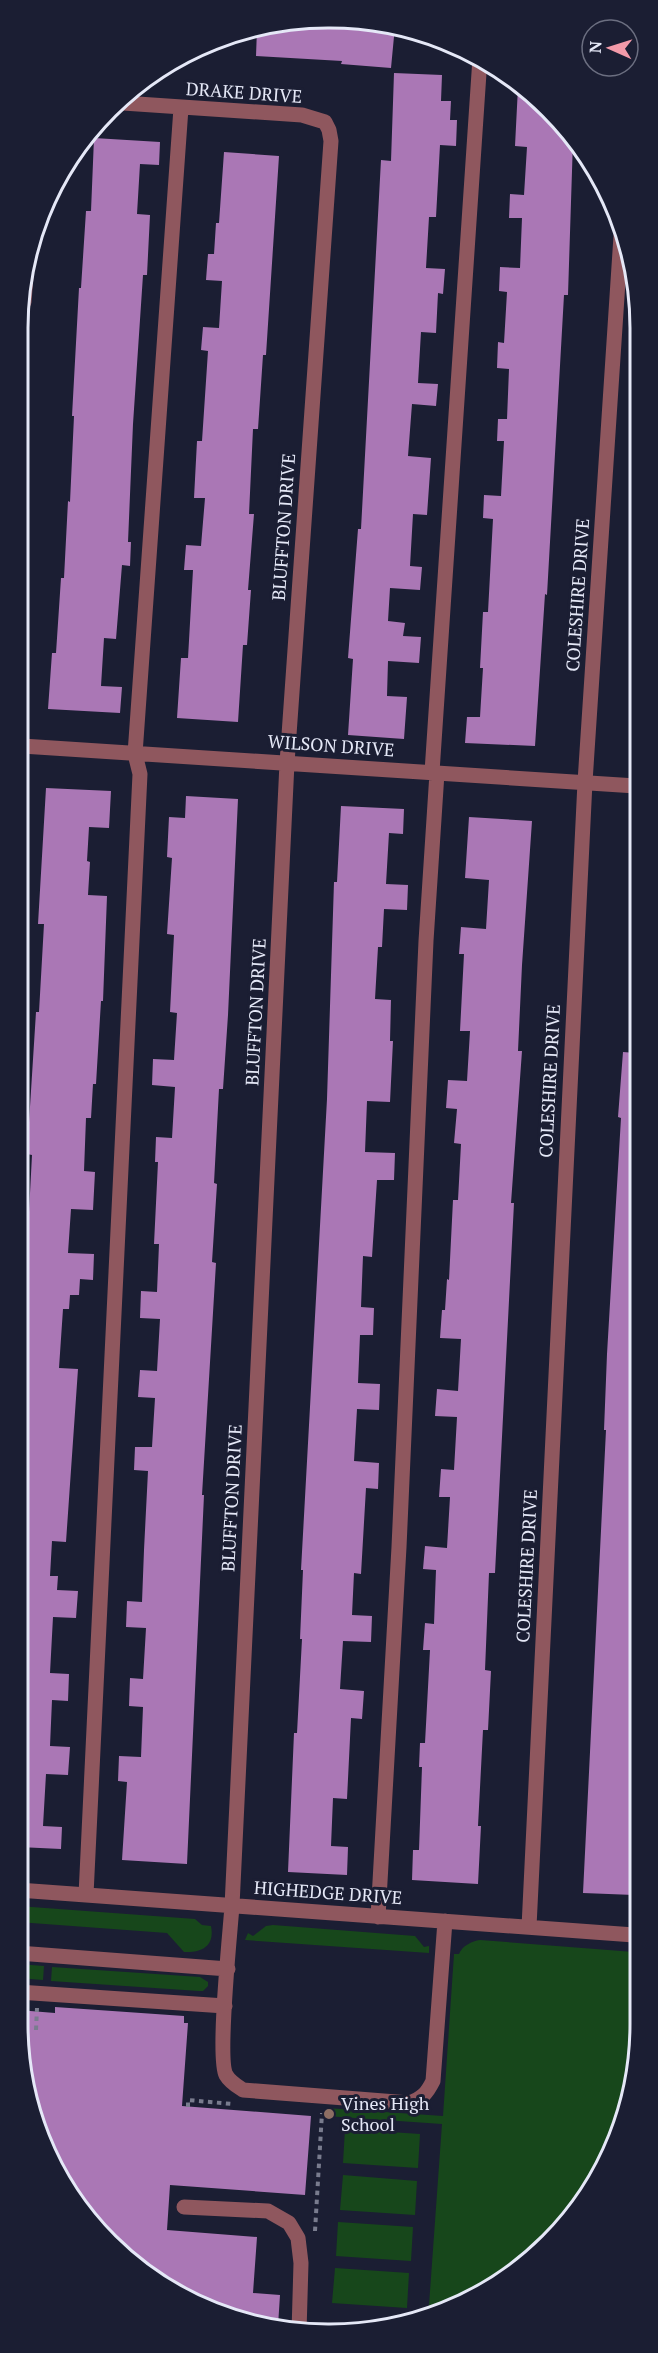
<svg xmlns="http://www.w3.org/2000/svg" width="658" height="2353" viewBox="0 0 658 2353" font-family="'PT Serif',serif">
<rect width="100%" height="100%" fill="#1b1e33"/>
<!-- green -->
<path fill="#17471b" d="M18,1906L195,1919L202,1925L211,1926C215,1946 202,1953 184,1952L167,1933L18,1922Z
M273,1925L415,1936L424,1947L429,1946V1953L245,1940L248,1933L253,1936L266,1926Z
M480,1940L634,1952V2084L598,2180L519,2271L428,2319L442,2124L326,2116V2108L443,2116L454,1954H459C462,1946 472,1941 480,1940Z
M18,1964L44,1966L43,1980L18,1978Z
M52,1967L200,1977L208,1982V1986L203,1991H199L51,1981Z
M345,2129L420,2134L418,2168L343,2163Z
M343,2175L417,2181L415,2215L340,2210Z
M338,2222L413,2227L411,2261L336,2256Z
M335,2268L409,2273L407,2308L332,2303Z
M321,2323L346,2326V2329L312,2334Z"/>
<!-- building -->
<path fill="#aa77b5" d="M268,24H389L395,26L391,68L341,64L342,61L256,56L257,29Z
M394,73L442,75L441,101H451L450,120H457L456,146L440,145L436,217H429L426,268L445,269L443,294L438,293L436,333L421,332L418,383L438,384L436,406L412,404L408,456L431,458L427,515L413,514L410,566L422,567L420,590L390,588L388,621L405,623L403,636L421,637L419,663L388,661L387,696L407,697L404,739L348,735L353,659L348,658L358,529H361L381,160L391,161Z
M518,87L563,124L573,140L568,295H564L547,595L545,594L535,746L465,743L467,717H480L483,668H480L483,612H488L493,519L483,518L484,495L501,496L504,441H497L498,419H507L509,369L497,368L498,342L504,343L507,292L499,291L500,267L520,268L522,218H509L510,194L524,195L527,147L515,146Z
M94,138L160,142L159,165L140,164L137,214L150,215L147,275H143L133,424L128,542H131L130,566L122,565L116,639L104,638L101,686L122,687L120,713L48,709L52,653H56L61,578H64L68,501L70,502L74,416H72L79,288H81L86,211H91Z
M224,152L279,156L266,355H263L258,429H253L249,514H254L248,590H251L247,645H243L238,722L177,718L181,658H188L193,570H184L186,545L201,546L205,498H194L197,441H202L208,351L201,350L203,327L219,328L222,281L206,280L208,254H214L216,223H219Z
M46,788L111,791L109,828L89,827L87,861L90,862L88,895L107,896L103,1001H101L96,1084H93L91,1118H86L84,1171L95,1172L93,1210L71,1209L68,1253L94,1254L93,1280L80,1279L79,1295H70L69,1309H63L59,1368L78,1369L66,1542L52,1541L50,1576H58L57,1590L78,1591L76,1618L53,1617L50,1673L69,1674L68,1701L52,1700L50,1746L70,1747L68,1775L46,1774L43,1826L62,1827L61,1849L19,1847L20,1308L23,1250H27L32,1155L27,1154L36,1012H39L44,924H38Z
M186,796L238,799L228,1015L223,1089H219L214,1183L217,1184L212,1262L216,1263L202,1495H204L187,1864L122,1860L127,1782L118,1781L119,1756L141,1757L143,1707L129,1706L130,1678L143,1679L146,1628L126,1627L127,1601L142,1602L144,1550L148,1471L134,1470L135,1447H152L155,1398L138,1397L140,1370L157,1371L160,1319L140,1318L141,1291L157,1292L159,1244H154L158,1162H155L156,1137L172,1138L175,1087L152,1085L153,1059L174,1060L177,1013L170,1012L174,935L167,934L172,858L167,857L169,817L185,818Z
M341,806L404,809L403,834L389,833L386,884L408,885L407,910L384,909L382,947H378L375,999L391,1000L390,1041H393L390,1102L367,1101L365,1152L395,1153L394,1180H377L372,1257L363,1256L361,1307L374,1308L373,1335H360L358,1383L380,1384L379,1410L357,1409L354,1461L379,1463L378,1489L366,1488L361,1574L354,1573L352,1615L372,1616L371,1642L343,1641L340,1689L364,1691L362,1719L351,1718L347,1799L333,1798L331,1846L348,1847L347,1875L288,1872L294,1733H297L302,1639H300L303,1570H301L327,1099L334,882H337Z
M469,817L532,821L522,965L518,1051H522L511,1203H514L495,1573H489L485,1670L491,1671L488,1730H483L478,1826H481L478,1884L412,1880L413,1850H419L422,1767H419L420,1743H425L430,1650H423L425,1623L434,1624L436,1570L423,1569L425,1546L447,1548L450,1497H439L441,1469L454,1470L457,1417L435,1416L437,1389L458,1391L461,1339L440,1338L442,1310H445L447,1279L449,1280L453,1200H458L461,1144L454,1143L457,1109L446,1108L448,1080L467,1081L470,1031H460L464,954H459L461,927L486,929L489,880L465,878Z
M623,1052L636,1053L634,1895L583,1893L606,1430H604L607,1354L621,1118L618,1117Z
M55,2007L184,2016V2023H188L182,2106L311,2116L305,2195L170,2185L167,2230L257,2237L253,2293L280,2295L278,2326L192,2303L95,2229L42,2143L18,2024V2010L55,2013Z"/>
<g fill="none" stroke-linecap="round" stroke-linejoin="round">
<!-- path -->
<path stroke="#797c8e" stroke-width="4" stroke-dasharray="4.5 4.5" stroke-linecap="butt" d="M36,2030L37,2008
M188,2107V2100L232,2104
M315,2231L322,2113"/>
<!-- minor -->
<path stroke="#8f575e" stroke-width="15" d="M123,103L302,115L325,122L329,130L331,141L287,763L232,1906C230,1934 217,2058 226,2075C230,2082 237,2086 243,2090L409,2103C422,2099 427,2093 433,2081L445,1921
M24,302L27,262
M22,746L636,786
M432,772L480,58
M18,1890L634,1935
M86,1895L140,774L135,754L181,108
M378,1917L399,1547L426,941L437,773
M529,1927L585,782L621,236
M18,1953L228,1969
M18,1992L225,2006
M184,2207L268,2211L289,2223L298,2238L301,2263L299,2332"/>
</g>
<!-- markers -->
<circle fill="#8d6e63" stroke="#1b1e33" stroke-width="2" cx="329" cy="2114" r="6"/>
<g text-anchor="middle" stroke-width="6" stroke-linejoin="round" paint-order="stroke">
<!-- street labels -->
<g font-size="18" fill="#e5e8f7" stroke="#1b1e33">
<text transform="translate(244 93) rotate(4)" y="6">DRAKE DRIVE</text>
<text transform="translate(284 527) rotate(-86)" y="6">BLUFFTON DRIVE</text>
<text transform="translate(578 595) rotate(-86)" y="6">COLESHIRE DRIVE</text>
<text transform="translate(331 746) rotate(4)" y="6">WILSON DRIVE</text>
<text transform="translate(256 1012) rotate(-87)" y="6">BLUFFTON DRIVE</text>
<text transform="translate(550 1081) rotate(-87)" y="6">COLESHIRE DRIVE</text>
<text transform="translate(232 1498) rotate(-87)" y="6">BLUFFTON DRIVE</text>
<text transform="translate(527 1566) rotate(-87)" y="6">COLESHIRE DRIVE</text>
<text transform="translate(328 1893) rotate(4)" y="6">HIGHEDGE DRIVE</text>
</g>
<!-- poi labels -->
<g font-size="18" fill="#e5e8f7" stroke="#1b1e33" text-anchor="start">
<text x="341" y="2110">Vines High<tspan x="341" dy="21">School</tspan></text>
</g>
</g>
<!-- crop -->
<path d="M0 0H658V2353H0ZM328 28H330A300 300 0 0 1 630 328V2024A300 300 0 0 1 330 2324H328A300 300 0 0 1 28 2024V328A300 300 0 0 1 328 28Z" fill="#1b1e33" fill-rule="evenodd"/>
<path fill="none" stroke="#e5e8f7" stroke-width="3" d="M328 28H330A300 300 0 0 1 630 328V2024A300 300 0 0 1 330 2324H328A300 300 0 0 1 28 2024V328A300 300 0 0 1 328 28Z"/>
<!-- north arrow -->
<g transform="translate(610 48) rotate(273)"><circle r="28" fill="#1b1e33" stroke="#6c6f81" stroke-width="1.5"/>
<path d="M0-4.5L10 22L0 15L-10 22Z" fill="#f39aa9"/>
<text y="-9" font-size="16" font-weight="bold" text-anchor="middle" fill="#e5e8f7">N</text>
</g>
</svg>
